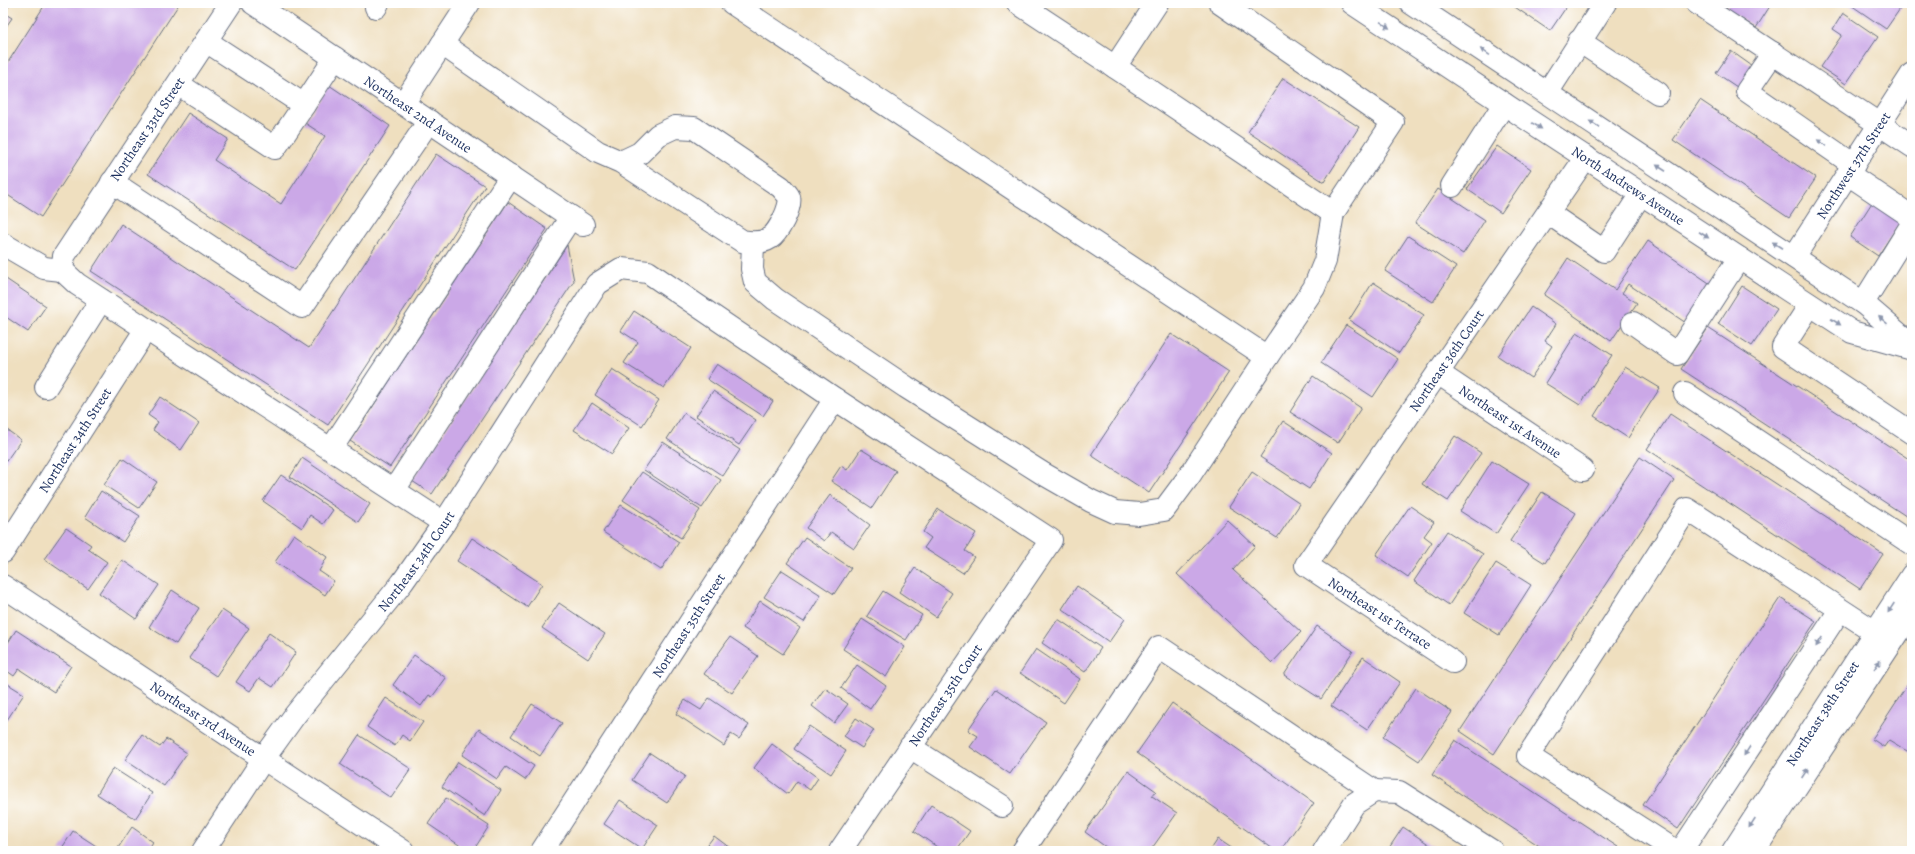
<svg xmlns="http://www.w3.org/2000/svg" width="1915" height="854" viewBox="0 0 1915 854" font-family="Alegreya,serif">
<rect width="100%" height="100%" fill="#fff"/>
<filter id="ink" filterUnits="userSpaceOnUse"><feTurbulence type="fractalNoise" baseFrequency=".025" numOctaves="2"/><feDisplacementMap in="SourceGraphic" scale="8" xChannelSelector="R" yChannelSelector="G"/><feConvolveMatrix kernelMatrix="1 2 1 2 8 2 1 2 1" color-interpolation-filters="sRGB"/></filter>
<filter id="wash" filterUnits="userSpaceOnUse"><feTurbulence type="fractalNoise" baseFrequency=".012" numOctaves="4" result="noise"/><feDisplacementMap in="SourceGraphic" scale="16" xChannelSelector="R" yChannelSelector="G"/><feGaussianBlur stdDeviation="0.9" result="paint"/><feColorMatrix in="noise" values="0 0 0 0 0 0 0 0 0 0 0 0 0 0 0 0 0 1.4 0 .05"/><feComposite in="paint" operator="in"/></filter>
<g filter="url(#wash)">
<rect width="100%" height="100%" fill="#efdfbf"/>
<g id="blocks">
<!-- building -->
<path fill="#cba8e7" d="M3,3H11L4,13L12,18L3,31Z
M46,3H177L179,4L41,217L3,192V70Z
M1509,3H1569L1550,31Z
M1730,3H1772L1756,28L1726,9Z
M1848,3H1904L1886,29Z
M1843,13L1878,37L1846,84L1820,67L1842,35L1833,29Z
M1731,51L1755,68L1740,89L1716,73Z
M1283,78L1359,127L1324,182L1248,132Z
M329,85L390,126L295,270L148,174L188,113L228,139L214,160L281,204L325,136L305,123Z
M1700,100L1816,178L1789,218L1673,140Z
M1497,146L1531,169L1501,213L1467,189Z
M436,154L485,186L328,425L91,271L121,224L309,348Z
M1438,189L1485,220L1463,254L1415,223Z
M1873,201L1902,219L1878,256L1850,237Z
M508,202L547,229L390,467L350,441Z
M1408,236L1456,267L1433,302L1385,271Z
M1648,241L1715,287L1689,325L1628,284L1622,293L1637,303L1611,341L1544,295L1568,258L1615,290Z
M567,245L574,281L432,494L412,481Z
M3,277L46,306L28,332L6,317L3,322Z
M1373,282L1424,315L1399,353L1349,320Z
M1742,286L1777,309L1752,346L1718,324Z
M1531,307L1556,324L1545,341L1552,346L1531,378L1498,356Z
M634,311L691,348L664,388L624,363L638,342L621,331Z
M1346,325L1398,359L1373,397L1321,363Z
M1708,328L1912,461V520L1681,369Z
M1577,332L1612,355L1580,405L1545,383Z
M1171,334L1229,372L1149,493L1091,455Z
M717,364L773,401L763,416L707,379Z
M1625,367L1660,388L1628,438L1594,416Z
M612,369L659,400L642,426L595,395Z
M1313,376L1361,408L1338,443L1290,412Z
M713,391L756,420L739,445L696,416Z
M160,397L199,423L181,450L153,430L158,422L148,415Z
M592,403L629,428L612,454L574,430Z
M684,413L740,450L723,476L667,439Z
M1670,414L1883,554L1860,589L1647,449Z
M1283,421L1332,453L1309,489L1260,457Z
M3,427L21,440L4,464L3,463Z
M1455,436L1481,453L1448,501L1422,484Z
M663,442L721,480L702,508L644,470Z
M861,449L896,471L872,508L831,481L841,466L847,470Z
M1640,457L1674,480L1494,754L1460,731Z
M122,458L157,482L139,508L104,485Z
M302,458L370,504L358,522L290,477Z
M1492,461L1529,484L1496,534L1460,511Z
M642,472L700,510L681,538L623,500Z
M1252,472L1300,504L1277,538L1229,507Z
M281,475L333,510L323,524L310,515L302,528L263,501Z
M101,491L140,516L123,542L85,517Z
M1542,492L1576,513L1545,563L1510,541Z
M830,495L870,525L854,548L831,532L824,541L806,528Z
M621,505L679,542L661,570L603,532Z
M1410,506L1434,522L1424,536L1432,542L1408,577L1376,555Z
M938,509L976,533L965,551L974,557L963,573L924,548L931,538L923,532Z
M1227,520L1255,546L1233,570L1301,632L1272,663L1177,574Z
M66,528L91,545L88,549L107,562L88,589L44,559Z
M1447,531L1483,554L1449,605L1414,581Z
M294,534L327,557L319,571L334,581L325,595L275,562Z
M805,537L851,568L834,594L787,563Z
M472,538L542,584L527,607L457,561Z
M122,560L159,585L136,619L99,593Z
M1496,563L1531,585L1499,635L1464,613Z
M915,568L952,593L936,617L899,592Z
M782,570L821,595L804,622L764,597Z
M1077,586L1125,619L1109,642L1062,609Z
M172,590L199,608L176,644L149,627Z
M883,591L922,615L906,640L867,616Z
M1780,598L1816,621L1678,829L1643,805Z
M760,601L800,628L783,654L743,628Z
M559,603L605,634L588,659L542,628Z
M222,610L249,628L216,676L189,658Z
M862,619L905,647L886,677L843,649Z
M1058,619L1101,648L1085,672L1042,643Z
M1317,626L1353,651L1321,699L1284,675Z
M16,630L71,666L54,692L19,669L14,676L3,668V651Z
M269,633L296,652L273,687L259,678L250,691L236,682Z
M730,637L758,656L732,693L704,674Z
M1036,649L1080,679L1064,703L1020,673Z
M414,655L446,678L432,697L429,695L421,706L393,685Z
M1363,657L1400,682L1367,730L1331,706Z
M857,665L886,686L870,709L841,688Z
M1912,678V754L1889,740L1884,747L1872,739Z
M3,681L24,694L7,720L3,717Z
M825,688L848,704L834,723L812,706Z
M1416,688L1452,712L1419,761L1383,737Z
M996,689L1046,722L1010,774L970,747L978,736L968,730Z
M386,698L423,722L410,741L402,735L395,746L367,727Z
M709,698L749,725L739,739L731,734L724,746L676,714L685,700L701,710Z
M1172,703L1314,803L1280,851H1276L1137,753Z
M532,704L562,723L540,756L511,736Z
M856,718L874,730L862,748L844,736Z
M809,726L846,751L831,774L794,749Z
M479,729L534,766L525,780L506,767L497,779L462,755Z
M142,735L160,747L166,739L187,753L164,786L125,760Z
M359,735L411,769L391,798L340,764Z
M1455,740L1624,851H1547L1432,775Z
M772,744L818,778L810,790L797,781L788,794L754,768Z
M650,753L685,776L667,803L632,780Z
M458,762L501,790L485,816L442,787Z
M113,768L152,793L135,819L97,794Z
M1128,771L1156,791L1152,796L1177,813L1150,851H1109L1110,850L1085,832Z
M446,798L489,826L473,851H468L428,824Z
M620,800L658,825L642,849L604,824Z
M931,805L970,831L956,851H943L914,831Z
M132,827L153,842L147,851H116Z
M1403,827L1439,851H1387Z
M73,831L104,851H60Z
M714,836L734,851H703Z
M1218,839L1236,851H1210Z"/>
</g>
</g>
<g filter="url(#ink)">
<use href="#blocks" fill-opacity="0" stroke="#656d80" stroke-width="1"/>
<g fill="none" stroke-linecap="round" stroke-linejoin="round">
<!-- minor casing -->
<g stroke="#656d80" stroke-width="24">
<g id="minor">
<path d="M231,3L64,256L62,270L77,284L444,523"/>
<path id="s1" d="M253,3L583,225"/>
<path d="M732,3L1267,357L1314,288L1325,261L1333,213L1393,122L1220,3"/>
<path d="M1018,3L1115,67L1157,3"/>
<path d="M1697,3L1912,146"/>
<path d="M376,7L378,3"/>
<path d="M206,41L304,105L335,58"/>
<path d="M1579,41L1658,93"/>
<path d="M442,44L598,152L621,162L640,153L658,135L675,127L694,128L781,187C783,190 788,194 789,197C792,207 778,233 770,238C762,243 751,243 742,241L621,162"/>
<path d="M1773,53L1747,91L1854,165"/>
<path d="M1115,67L1333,213"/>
<path d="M178,84L275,148L304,105"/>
<path d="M1547,93L1605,3"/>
<path d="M403,104L469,3"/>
<path d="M1848,174L1912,217"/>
<path d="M112,182L302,307L429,121"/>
<path d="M1452,186L1504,104"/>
<path d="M1548,213L1604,251L1641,194"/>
<path d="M753,243L752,269L755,282L775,299L906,387L1042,473L1091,501L1115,512L1139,514L1164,510L1190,475L1267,357"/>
<path d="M3,244L44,268L62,270"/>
<path id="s2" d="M1794,257L1912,74"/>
<path d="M1863,303L1912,224"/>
<path d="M1810,305L1783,347L1912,433"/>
<path d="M1633,323L1677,354L1739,258"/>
<path id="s3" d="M1438,373L1583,470"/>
<path d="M46,387L101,300"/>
<path d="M1685,393L1912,544"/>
<path d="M331,449L511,176"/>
<path d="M394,490L571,217"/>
<path id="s4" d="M3,552L146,329"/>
<path id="s5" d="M3,586L403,851"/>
<path id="s6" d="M1453,662L1306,565L1586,157"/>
<path d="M910,747L1002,806"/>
<path id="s7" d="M203,851L264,758L295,715L402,583L444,523L597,284L621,269L648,272L835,399L1051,540L840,851"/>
<path id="s8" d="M542,851L835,399"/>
<path d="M1023,851L1159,647L1374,791"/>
<path d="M1324,851L1354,804L1374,791L1399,792L1492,851"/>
<path d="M1676,851L1528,756L1687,509L1875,632"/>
<path d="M1681,851L1840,610"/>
<path id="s9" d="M1733,851L1912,575"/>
<path d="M1754,851L1912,612"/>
</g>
</g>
<!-- major casing -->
<g stroke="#656d80" stroke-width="24">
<g id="major">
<path id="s10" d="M1352,3L1530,121L1852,332L1912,349"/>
<path d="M1411,3L1863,303L1912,345"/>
</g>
</g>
<!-- minor -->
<use href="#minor" stroke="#fff" stroke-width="22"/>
<!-- major -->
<use href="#major" stroke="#fff" stroke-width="22"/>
</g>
<!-- one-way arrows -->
<defs><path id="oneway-solid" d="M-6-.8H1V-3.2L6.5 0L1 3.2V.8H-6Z"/></defs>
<g fill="#8d97ae">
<use href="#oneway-solid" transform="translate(1385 25) rotate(34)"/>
<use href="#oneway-solid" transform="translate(1485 52) rotate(-146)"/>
<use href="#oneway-solid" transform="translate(1594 124) rotate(-147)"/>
<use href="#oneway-solid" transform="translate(1537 126) rotate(32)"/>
<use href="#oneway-solid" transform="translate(1822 143) rotate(-145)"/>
<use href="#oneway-solid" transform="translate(1661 168) rotate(-147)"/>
<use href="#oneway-solid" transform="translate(1704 235) rotate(33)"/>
<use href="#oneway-solid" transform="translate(1777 245) rotate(-147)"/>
<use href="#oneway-solid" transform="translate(1883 320) rotate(-139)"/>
<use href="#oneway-solid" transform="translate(1836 322) rotate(33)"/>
<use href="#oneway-solid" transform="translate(1891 608) rotate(123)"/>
<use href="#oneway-solid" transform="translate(1819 642) rotate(123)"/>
<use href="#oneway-solid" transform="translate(1877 665) rotate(-56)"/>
<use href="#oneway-solid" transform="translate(1747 751) rotate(123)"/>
<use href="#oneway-solid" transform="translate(1805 773) rotate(-56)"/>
<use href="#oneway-solid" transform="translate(1752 823) rotate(123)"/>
</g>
</g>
<g text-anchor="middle" stroke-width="4" stroke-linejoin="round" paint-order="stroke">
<!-- street labels -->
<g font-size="14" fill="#1b2f5e" stroke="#fff">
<text dy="5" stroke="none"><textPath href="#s1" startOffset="199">Northeast 2nd Avenue</textPath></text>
<text transform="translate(147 129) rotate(-56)" y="5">Northeast 33rd Street</text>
<text dy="5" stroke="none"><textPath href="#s2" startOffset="109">Northwest 37th Street</textPath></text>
<text dy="5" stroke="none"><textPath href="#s10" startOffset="331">North Andrews Avenue</textPath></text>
<text dy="5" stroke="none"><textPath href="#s6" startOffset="424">Northeast 36th Court</textPath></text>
<text dy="5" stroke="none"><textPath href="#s3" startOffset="87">Northeast 1st Avenue</textPath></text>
<text dy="5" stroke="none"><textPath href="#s4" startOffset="133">Northeast 34th Street</textPath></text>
<text dy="5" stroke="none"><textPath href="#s7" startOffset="360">Northeast 34th Court</textPath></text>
<text transform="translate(1380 613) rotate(33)" y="5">Northeast 1st Terrace</text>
<text dy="5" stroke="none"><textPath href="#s8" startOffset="269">Northeast 35th Street</textPath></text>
<text transform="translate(945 695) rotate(-56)" y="5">Northeast 35th Court</text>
<text dy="5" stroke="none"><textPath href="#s9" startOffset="164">Northeast 38th Street</textPath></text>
<text dy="5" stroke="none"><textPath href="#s5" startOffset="240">Northeast 3rd Avenue</textPath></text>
</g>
</g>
<!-- margin -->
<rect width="1915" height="854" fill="none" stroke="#fff" stroke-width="16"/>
</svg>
